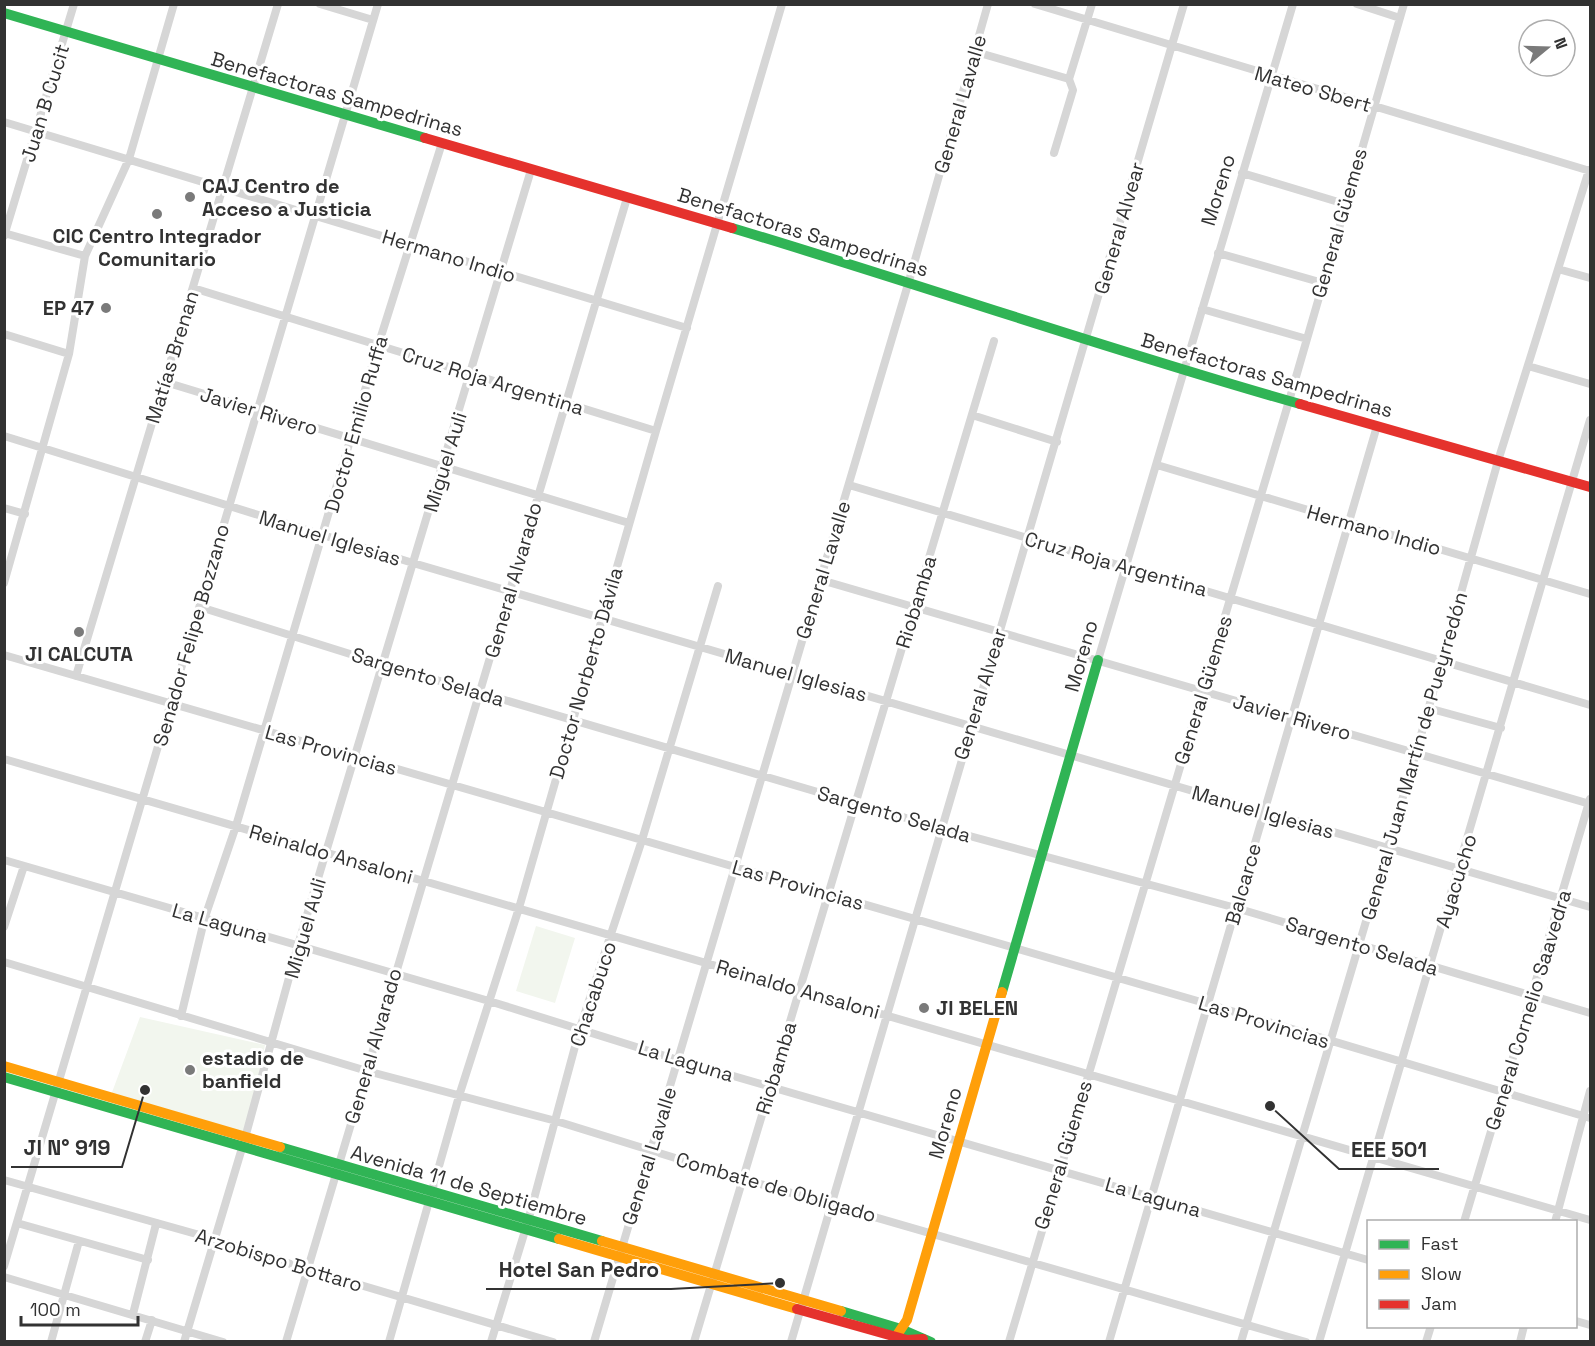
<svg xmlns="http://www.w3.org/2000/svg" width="1595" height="1346" viewBox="0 0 1595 1346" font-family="'Space Grotesk',sans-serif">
<rect width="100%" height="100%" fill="#fff"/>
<!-- green -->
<path fill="#f2f6ee" d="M536,926L575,938L555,1003L516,991Z
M140,1017L265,1045L247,1133L111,1095Z"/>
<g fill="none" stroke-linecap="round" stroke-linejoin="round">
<!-- street -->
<path stroke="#d6d6d6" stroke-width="8" d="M320,4L373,20
M1035,4L1590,171
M1357,4L1400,18
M976,52L1069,79
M4,122L687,328
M1054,153L1073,90L1069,79L1092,4
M1242,173L1345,204
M4,233L85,256
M4,236L74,4
M1218,253L1323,283
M1558,269L1590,278
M193,288L656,431
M1202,309L1307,339
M4,334L69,354
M1528,366L1590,384
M165,382L629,523
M972,415L1057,442
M4,436L413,563L1590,907
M1157,465L1590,594
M849,485L1590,705
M4,508L25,514
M821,580L1590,804
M4,583L69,354L85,256L129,159L174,4
M200,607L382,664L940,828L1236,908L1590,1013
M4,655L1208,1004L1590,1118
M1098,660L1293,4
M76,676L278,4
M1428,708L1501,728
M4,759L1590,1220
M4,860L489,1001L678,1060L1368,1260
M4,927L24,866
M4,962L367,1071L556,1121L743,1179L1306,1342
M181,1016L205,917L236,826L378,346L442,143
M4,1180L214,1239L306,1269L553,1342
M1464,1222L1590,799
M1555,1222L1590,1091
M17,1223L148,1260
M4,1266L378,4
M4,1277L223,1342
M133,1314L156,1224
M1576,1321L1590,1325
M51,1342L79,1241
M145,1342L152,1320
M184,1342L245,1138L298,945L531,170
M286,1342L627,198
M389,1342L459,1096L519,908L656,431L782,4
M491,1342L528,1221L580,1028L642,840L718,586
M594,1342L909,281L988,4
M694,1342L994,341
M791,1342L1184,4
M1009,1342L1289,401L1404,4
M1109,1342L1377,426
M1241,1342L1416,753L1498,461L1589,170
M1319,1342L1590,420
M1426,1342L1431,1326
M1520,1342L1524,1326"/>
<!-- fast -->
<path stroke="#30b455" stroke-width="10" d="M4,13L425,138
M732,228C922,285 1109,350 1300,404
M1002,992L1098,660
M4,1077L559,1239
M280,1147L602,1241
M841,1311L901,1329L931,1342"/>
<!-- slow -->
<path stroke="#ff9f0a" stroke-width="10" d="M4,1066L280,1147
M559,1239L797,1309
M602,1241L841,1311
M897,1335L907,1320L1002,992"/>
<!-- jam -->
<path stroke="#e5322d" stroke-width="10" d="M425,138L732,228
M1300,404L1590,487
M797,1309L907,1340L923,1339"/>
</g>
<!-- markers -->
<g fill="#7a7a7a" stroke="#fff" stroke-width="2">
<circle cx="190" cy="197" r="6"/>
<circle cx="157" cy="214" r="6"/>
<circle cx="106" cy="308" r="6"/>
<circle cx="79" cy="632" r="6"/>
<circle cx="924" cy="1008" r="6"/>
<circle cx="190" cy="1070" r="6"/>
</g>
<g text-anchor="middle" stroke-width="6" stroke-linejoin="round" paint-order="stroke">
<!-- street labels -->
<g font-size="20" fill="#323232" stroke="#fff">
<text transform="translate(1313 89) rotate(16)" y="7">Mateo Sbert</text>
<text transform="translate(337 94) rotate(16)" y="7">Benefactoras Sampedrinas</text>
<text transform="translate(45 103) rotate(-73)" y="7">Juan B Cucit</text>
<text transform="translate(960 104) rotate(-74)" y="7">General Lavalle</text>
<text transform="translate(1218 190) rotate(-73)" y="7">Moreno</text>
<text transform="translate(1339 223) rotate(-74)" y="7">General Güemes</text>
<text transform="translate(1119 228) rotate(-74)" y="7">General Alvear</text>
<text transform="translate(803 232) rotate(17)" y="7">Benefactoras Sampedrinas</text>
<text transform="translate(449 256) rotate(17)" y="7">Hermano Indio</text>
<text transform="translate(172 357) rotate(-73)" y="7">Matías Brenan</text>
<text transform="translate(1267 375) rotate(16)" y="7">Benefactoras Sampedrinas</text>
<text transform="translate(493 381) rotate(17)" y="7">Cruz Roja Argentina</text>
<text transform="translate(259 411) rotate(17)" y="7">Javier Rivero</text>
<text transform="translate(356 424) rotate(-74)" y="7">Doctor Emilio Ruffa</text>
<text transform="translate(445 462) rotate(-73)" y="7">Miguel Auli</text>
<text transform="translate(1374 530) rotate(16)" y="7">Hermano Indio</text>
<text transform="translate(330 538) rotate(17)" y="7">Manuel Iglesias</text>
<text transform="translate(1116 564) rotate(16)" y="7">Cruz Roja Argentina</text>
<text transform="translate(823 570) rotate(-73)" y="7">General Lavalle</text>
<text transform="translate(513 580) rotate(-74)" y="7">General Alvarado</text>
<text transform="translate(916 602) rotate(-73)" y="7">Riobamba</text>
<text transform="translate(191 635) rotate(-74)" y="7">Senador Felipe Bozzano</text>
<text transform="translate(1081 656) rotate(-74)" y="7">Moreno</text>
<text transform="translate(586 673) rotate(-74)" y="7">Doctor Norberto Dávila</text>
<text transform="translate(796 675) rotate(16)" y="7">Manuel Iglesias</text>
<text transform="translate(428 677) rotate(17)" y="7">Sargento Selada</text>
<text transform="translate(1203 690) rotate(-73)" y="7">General Güemes</text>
<text transform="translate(980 694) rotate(-73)" y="7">General Alvear</text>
<text transform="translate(1292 717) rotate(16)" y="7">Javier Rivero</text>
<text transform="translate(331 750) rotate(16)" y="7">Las Provincias</text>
<text transform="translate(1414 756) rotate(-74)" y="7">General Juan Martín de Pueyrredón</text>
<text transform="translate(1263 812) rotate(16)" y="7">Manuel Iglesias</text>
<text transform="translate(894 814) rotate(16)" y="7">Sargento Selada</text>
<text transform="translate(331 854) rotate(16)" y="7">Reinaldo Ansaloni</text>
<text transform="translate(1456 881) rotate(-73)" y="7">Ayacucho</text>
<text transform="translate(1243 884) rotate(-74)" y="7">Balcarce</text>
<text transform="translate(798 885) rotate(16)" y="7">Las Provincias</text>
<text transform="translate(220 923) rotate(16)" y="7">La Laguna</text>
<text transform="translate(305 928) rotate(-74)" y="7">Miguel Auli</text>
<text transform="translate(1362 946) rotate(17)" y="7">Sargento Selada</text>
<text transform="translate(798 989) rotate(16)" y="7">Reinaldo Ansaloni</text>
<text transform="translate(593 994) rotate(-72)" y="7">Chacabuco</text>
<text transform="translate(1528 1010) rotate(-73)" y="7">General Cornelio Saavedra</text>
<text transform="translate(1264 1022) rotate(17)" y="7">Las Provincias</text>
<text transform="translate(373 1046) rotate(-74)" y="7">General Alvarado</text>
<text transform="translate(686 1061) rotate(17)" y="7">La Laguna</text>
<text transform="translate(776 1068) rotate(-73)" y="7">Riobamba</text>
<text transform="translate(945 1123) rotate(-74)" y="7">Moreno</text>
<text transform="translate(1063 1155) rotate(-73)" y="7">General Güemes</text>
<text transform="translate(649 1156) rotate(-73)" y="7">General Lavalle</text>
<text transform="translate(469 1185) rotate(16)" y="7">Avenida 11 de Septiembre</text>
<text transform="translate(776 1187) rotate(16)" y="7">Combate de Obligado</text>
<text transform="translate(1153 1197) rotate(16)" y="7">La Laguna</text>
<text transform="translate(279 1260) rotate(17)" y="7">Arzobispo Bottaro</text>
</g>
<!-- poi labels -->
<g font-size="20" font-weight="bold" fill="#323232" stroke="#fff" text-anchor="start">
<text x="202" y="193">CAJ Centro de<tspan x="202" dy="23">Acceso a Justicia</tspan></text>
<text x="157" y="243" text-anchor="middle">CIC Centro Integrador<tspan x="157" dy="23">Comunitario</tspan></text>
<text x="94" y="315" text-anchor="end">EP 47</text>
<text x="79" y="661" text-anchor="middle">JI CALCUTA</text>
<text x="936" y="1015">JI BELEN</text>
<text x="202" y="1065">estadio de<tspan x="202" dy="23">banfield</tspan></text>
</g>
</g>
<!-- callouts -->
<path fill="none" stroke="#323232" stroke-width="2" d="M145 1090L122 1167H11M1270 1106L1339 1169H1439M780 1283L671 1289H486"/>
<g fill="#323232" stroke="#fff" stroke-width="2">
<circle cx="145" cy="1090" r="6"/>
<circle cx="1270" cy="1106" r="6"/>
<circle cx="780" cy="1283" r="6"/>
</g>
<g font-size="21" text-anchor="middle" font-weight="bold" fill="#323232" stroke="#fff" stroke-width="6" stroke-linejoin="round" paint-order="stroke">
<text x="67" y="1155">JI N° 919</text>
<text x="1389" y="1157">EEE 501</text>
<text x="579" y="1277">Hotel San Pedro</text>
</g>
<!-- border -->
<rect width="1595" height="1346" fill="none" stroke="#323232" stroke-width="12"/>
<!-- legend -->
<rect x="1367" y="1220" width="210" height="108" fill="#ffffff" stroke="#adadad" stroke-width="1.5"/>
<rect x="1379" y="1240" width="30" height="9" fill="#30b455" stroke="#adadad" stroke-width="1.5"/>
<text x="1421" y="1250" font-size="18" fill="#323232">Fast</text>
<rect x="1379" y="1270" width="30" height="9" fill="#ff9f0a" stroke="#adadad" stroke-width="1.5"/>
<text x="1421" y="1280" font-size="18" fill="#323232">Slow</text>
<rect x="1379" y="1300" width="30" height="9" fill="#e5322d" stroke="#adadad" stroke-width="1.5"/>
<text x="1421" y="1310" font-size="18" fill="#323232">Jam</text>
<!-- north arrow -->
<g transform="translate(1547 48) rotate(71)"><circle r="28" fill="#ffffff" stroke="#adadad" stroke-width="1.5"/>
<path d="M0-4.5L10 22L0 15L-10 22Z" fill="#7a7a7a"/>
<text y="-9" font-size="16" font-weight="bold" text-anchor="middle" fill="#323232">N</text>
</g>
<!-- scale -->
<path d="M21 1316v9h117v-9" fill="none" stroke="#323232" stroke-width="3"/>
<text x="30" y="1316" font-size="18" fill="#323232" stroke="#ffffff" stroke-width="4.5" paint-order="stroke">100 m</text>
</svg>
